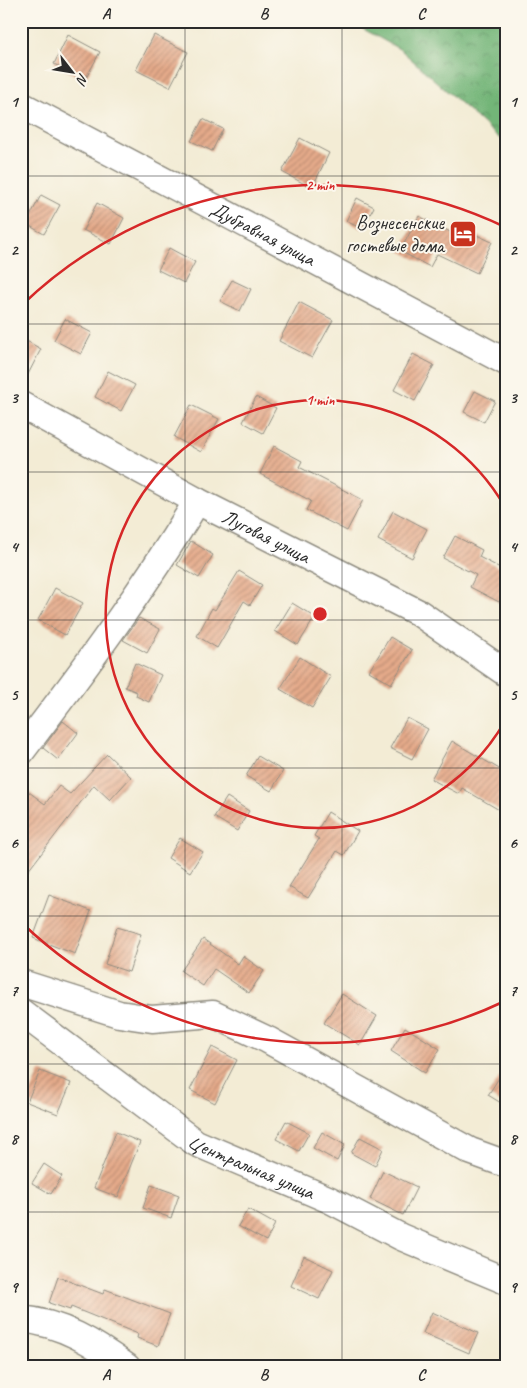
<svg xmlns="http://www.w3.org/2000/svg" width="527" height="1388" viewBox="0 0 527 1388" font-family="Caveat,sans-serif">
<defs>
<pattern id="forest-crowns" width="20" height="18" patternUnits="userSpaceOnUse" patternTransform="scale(1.25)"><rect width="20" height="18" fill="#73b578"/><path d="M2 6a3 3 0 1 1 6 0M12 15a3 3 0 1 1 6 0" fill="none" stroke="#5f9363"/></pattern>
<pattern id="building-hatch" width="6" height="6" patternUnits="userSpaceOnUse" patternTransform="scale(1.25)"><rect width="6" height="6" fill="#e5aa8a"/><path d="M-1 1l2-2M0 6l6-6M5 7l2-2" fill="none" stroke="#ba8b71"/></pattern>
</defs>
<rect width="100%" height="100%" fill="#fbf7ec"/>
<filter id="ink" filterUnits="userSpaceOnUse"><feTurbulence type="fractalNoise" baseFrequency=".02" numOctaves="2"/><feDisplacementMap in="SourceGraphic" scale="10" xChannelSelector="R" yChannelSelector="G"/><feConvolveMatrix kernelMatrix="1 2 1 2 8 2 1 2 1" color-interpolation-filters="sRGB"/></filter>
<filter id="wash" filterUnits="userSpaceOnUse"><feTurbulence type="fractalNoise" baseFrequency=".0096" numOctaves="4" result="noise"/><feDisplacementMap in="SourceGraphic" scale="20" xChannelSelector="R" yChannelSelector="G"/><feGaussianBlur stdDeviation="1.12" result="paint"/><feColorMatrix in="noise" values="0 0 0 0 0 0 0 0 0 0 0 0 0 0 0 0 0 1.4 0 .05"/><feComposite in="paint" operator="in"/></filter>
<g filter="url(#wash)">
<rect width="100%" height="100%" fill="#f3ecd5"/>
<!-- forest -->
<path fill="url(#forest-crowns)" stroke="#4f7052" d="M349,21H506V144L401,50Z"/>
<g id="blocks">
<!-- building -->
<path fill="url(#building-hatch)" d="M68,35L100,52L85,80L54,64Z
M154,35L188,52L170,87L136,70Z
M203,119L223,129L212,151L191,141Z
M300,138L329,153L312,188L282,172Z
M41,195L60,205L44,234L26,224Z
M357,198L374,207L362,229L346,221Z
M97,203L124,218L111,244L83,230Z
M419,216L464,239L468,231L492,242L477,273L437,254L430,267L400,251Z
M169,248L195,262L184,283L158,270Z
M232,280L251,289L240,311L220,301Z
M299,302L333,320L312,358L279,341Z
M65,319L92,333L81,354L54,340Z
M21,338L41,349L21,388Z
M413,354L434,365L415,401L394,390Z
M108,371L135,385L121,411L95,397Z
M475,391L495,401L484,422L464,412Z
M256,397L276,408L263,433L243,422Z
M191,405L219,419L201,452L174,437Z
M274,446L302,461L299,467L363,500L347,531L306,510L311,501L260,474Z
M393,511L427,529L412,558L378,540Z
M455,536L482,550L479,557L506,571V590L499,602L470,587L476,575L443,558Z
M191,541L213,555L199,578L177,565Z
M239,571L262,585L250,605L244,601L217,648L197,636L212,608L215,610Z
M55,588L83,603L65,635L38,620Z
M292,603L315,617L298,645L275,631Z
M139,618L160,629L147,653L123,640Z
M390,637L412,650L391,684L369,671Z
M300,657L331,677L312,708L280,689Z
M135,663L161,675L149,702L136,696L137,692L125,687Z
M407,718L428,729L412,759L390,748Z
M63,721L78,733L58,760L43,748Z
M452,741L506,773V814L462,788L459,794L431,779Z
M107,754L131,777L110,800L94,785L21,880V786L45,804L59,786L70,794Z
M258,756L283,771L271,791L246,776Z
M227,797L249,811L237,831L214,817Z
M328,812L358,831L344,855L337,851L308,898L289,887L319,839L314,836Z
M180,838L203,852L190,872L168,858Z
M49,895L91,911L75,954L33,938Z
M117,927L141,934L129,972L105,964Z
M203,939L238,964L243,956L264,971L249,993L214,969L203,986L181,971Z
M342,994L377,1016L360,1045L324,1023Z
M405,1027L440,1049L425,1073L391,1051Z
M212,1047L237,1060L215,1103L190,1090Z
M506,1067V1106L488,1095Z
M40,1071L71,1083L58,1114L27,1102Z
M286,1121L309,1133L299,1151L276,1139Z
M116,1132L140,1142L118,1197L94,1188Z
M322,1132L345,1145L337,1161L313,1148Z
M360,1137L383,1149L375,1166L351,1153Z
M44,1164L62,1176L51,1194L32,1183Z
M383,1171L417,1187L403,1215L370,1199Z
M151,1185L179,1195L171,1218L143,1208Z
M248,1209L275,1224L266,1241L238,1226Z
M304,1256L333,1270L319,1299L291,1286Z
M58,1277L103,1294L105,1289L170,1314L158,1346L137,1338L138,1334L71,1307L70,1310L49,1303Z
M432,1312L478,1333L469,1353L423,1333Z"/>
</g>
</g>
<g filter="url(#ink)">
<use href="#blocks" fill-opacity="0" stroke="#8f8c80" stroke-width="1"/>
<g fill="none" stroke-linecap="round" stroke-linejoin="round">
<!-- minor casing -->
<g stroke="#8f8c80" stroke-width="29">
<g id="minor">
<path id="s1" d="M21,105L506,362"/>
<path id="s2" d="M21,405L197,501L419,613L506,673"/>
<path d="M21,752C83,671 144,589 197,501"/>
<path d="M21,983L119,1014L152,1019L213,1014L268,1040L470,1151L506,1164"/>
<path id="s3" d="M21,1012L196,1143L330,1200L401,1237L506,1281"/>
<path d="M21,1319C62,1323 94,1343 127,1367"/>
</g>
</g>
<!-- minor -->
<use href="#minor" stroke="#fff" stroke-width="26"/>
</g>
</g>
<!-- grid -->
<path fill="none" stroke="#2b2b2b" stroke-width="1" stroke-opacity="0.55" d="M185,21V1367M342,21V1367M21,176H506M21,324H506M21,472H506M21,620H506M21,768H506M21,916H506M21,1064H506M21,1212H506"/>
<!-- distance rings -->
<g fill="none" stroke="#d62828" stroke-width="2.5">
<path d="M505 721A214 214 0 1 1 505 507"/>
<path d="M505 1001A429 429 0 0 1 22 923M22 305A429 429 0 0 1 505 227"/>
</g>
<!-- icons -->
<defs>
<g id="hotel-square" transform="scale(1.4375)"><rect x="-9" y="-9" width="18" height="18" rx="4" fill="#c8321e" stroke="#fbf7ec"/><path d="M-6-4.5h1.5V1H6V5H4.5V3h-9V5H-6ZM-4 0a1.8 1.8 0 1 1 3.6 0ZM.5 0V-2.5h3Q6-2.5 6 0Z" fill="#fff"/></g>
</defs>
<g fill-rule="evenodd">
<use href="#hotel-square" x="463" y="234"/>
</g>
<g text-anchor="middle" stroke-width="4" stroke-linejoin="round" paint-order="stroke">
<!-- poi labels -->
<g font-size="20" fill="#2b2b2b" stroke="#fbf7ec" text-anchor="end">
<text x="444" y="229">Вознесенские<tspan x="444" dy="23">гостевые дома</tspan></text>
</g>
<!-- street labels -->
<g font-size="20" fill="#2b2b2b" stroke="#fbf7ec">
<text dy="7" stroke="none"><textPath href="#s1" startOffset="274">Дубравная улица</textPath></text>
<text dy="7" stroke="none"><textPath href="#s2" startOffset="278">Луговая улица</textPath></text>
<text dy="7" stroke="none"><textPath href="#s3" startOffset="279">Центральная улица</textPath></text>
</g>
</g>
<circle cx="320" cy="614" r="8" fill="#d62828" stroke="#fbf7ec" stroke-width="2.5"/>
<g font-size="15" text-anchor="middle" font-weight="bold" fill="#d62828" stroke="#fbf7ec" stroke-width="4" stroke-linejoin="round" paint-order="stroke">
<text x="320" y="190">2 min</text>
<text x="320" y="405">1 min</text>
</g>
<!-- margin -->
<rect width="527" height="1388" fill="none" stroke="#fbf7ec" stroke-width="55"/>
<!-- north arrow -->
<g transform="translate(72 72) rotate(121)" stroke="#fbf7ec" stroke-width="4" paint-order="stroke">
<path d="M0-4L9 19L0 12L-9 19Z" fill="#2b2b2b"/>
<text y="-8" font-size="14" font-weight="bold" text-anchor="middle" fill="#2b2b2b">N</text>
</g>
<rect x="28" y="28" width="472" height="1332" fill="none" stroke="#2b2b2b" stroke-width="2"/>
<g font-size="16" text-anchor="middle" font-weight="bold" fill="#2b2b2b">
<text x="106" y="19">A</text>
<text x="264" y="19">B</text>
<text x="421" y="19">C</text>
<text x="14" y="107">1</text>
<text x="513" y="107">1</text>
<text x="14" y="255">2</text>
<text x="513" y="255">2</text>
<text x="14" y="403">3</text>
<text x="513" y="403">3</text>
<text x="14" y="552">4</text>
<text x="513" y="552">4</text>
<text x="14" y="700">5</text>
<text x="513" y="700">5</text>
<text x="14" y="848">6</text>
<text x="513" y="848">6</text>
<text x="14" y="996">7</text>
<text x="513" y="996">7</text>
<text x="14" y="1144">8</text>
<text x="513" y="1144">8</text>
<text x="14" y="1292">9</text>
<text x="513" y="1292">9</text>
<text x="106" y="1380">A</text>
<text x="264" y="1380">B</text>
<text x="421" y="1380">C</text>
</g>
</svg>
